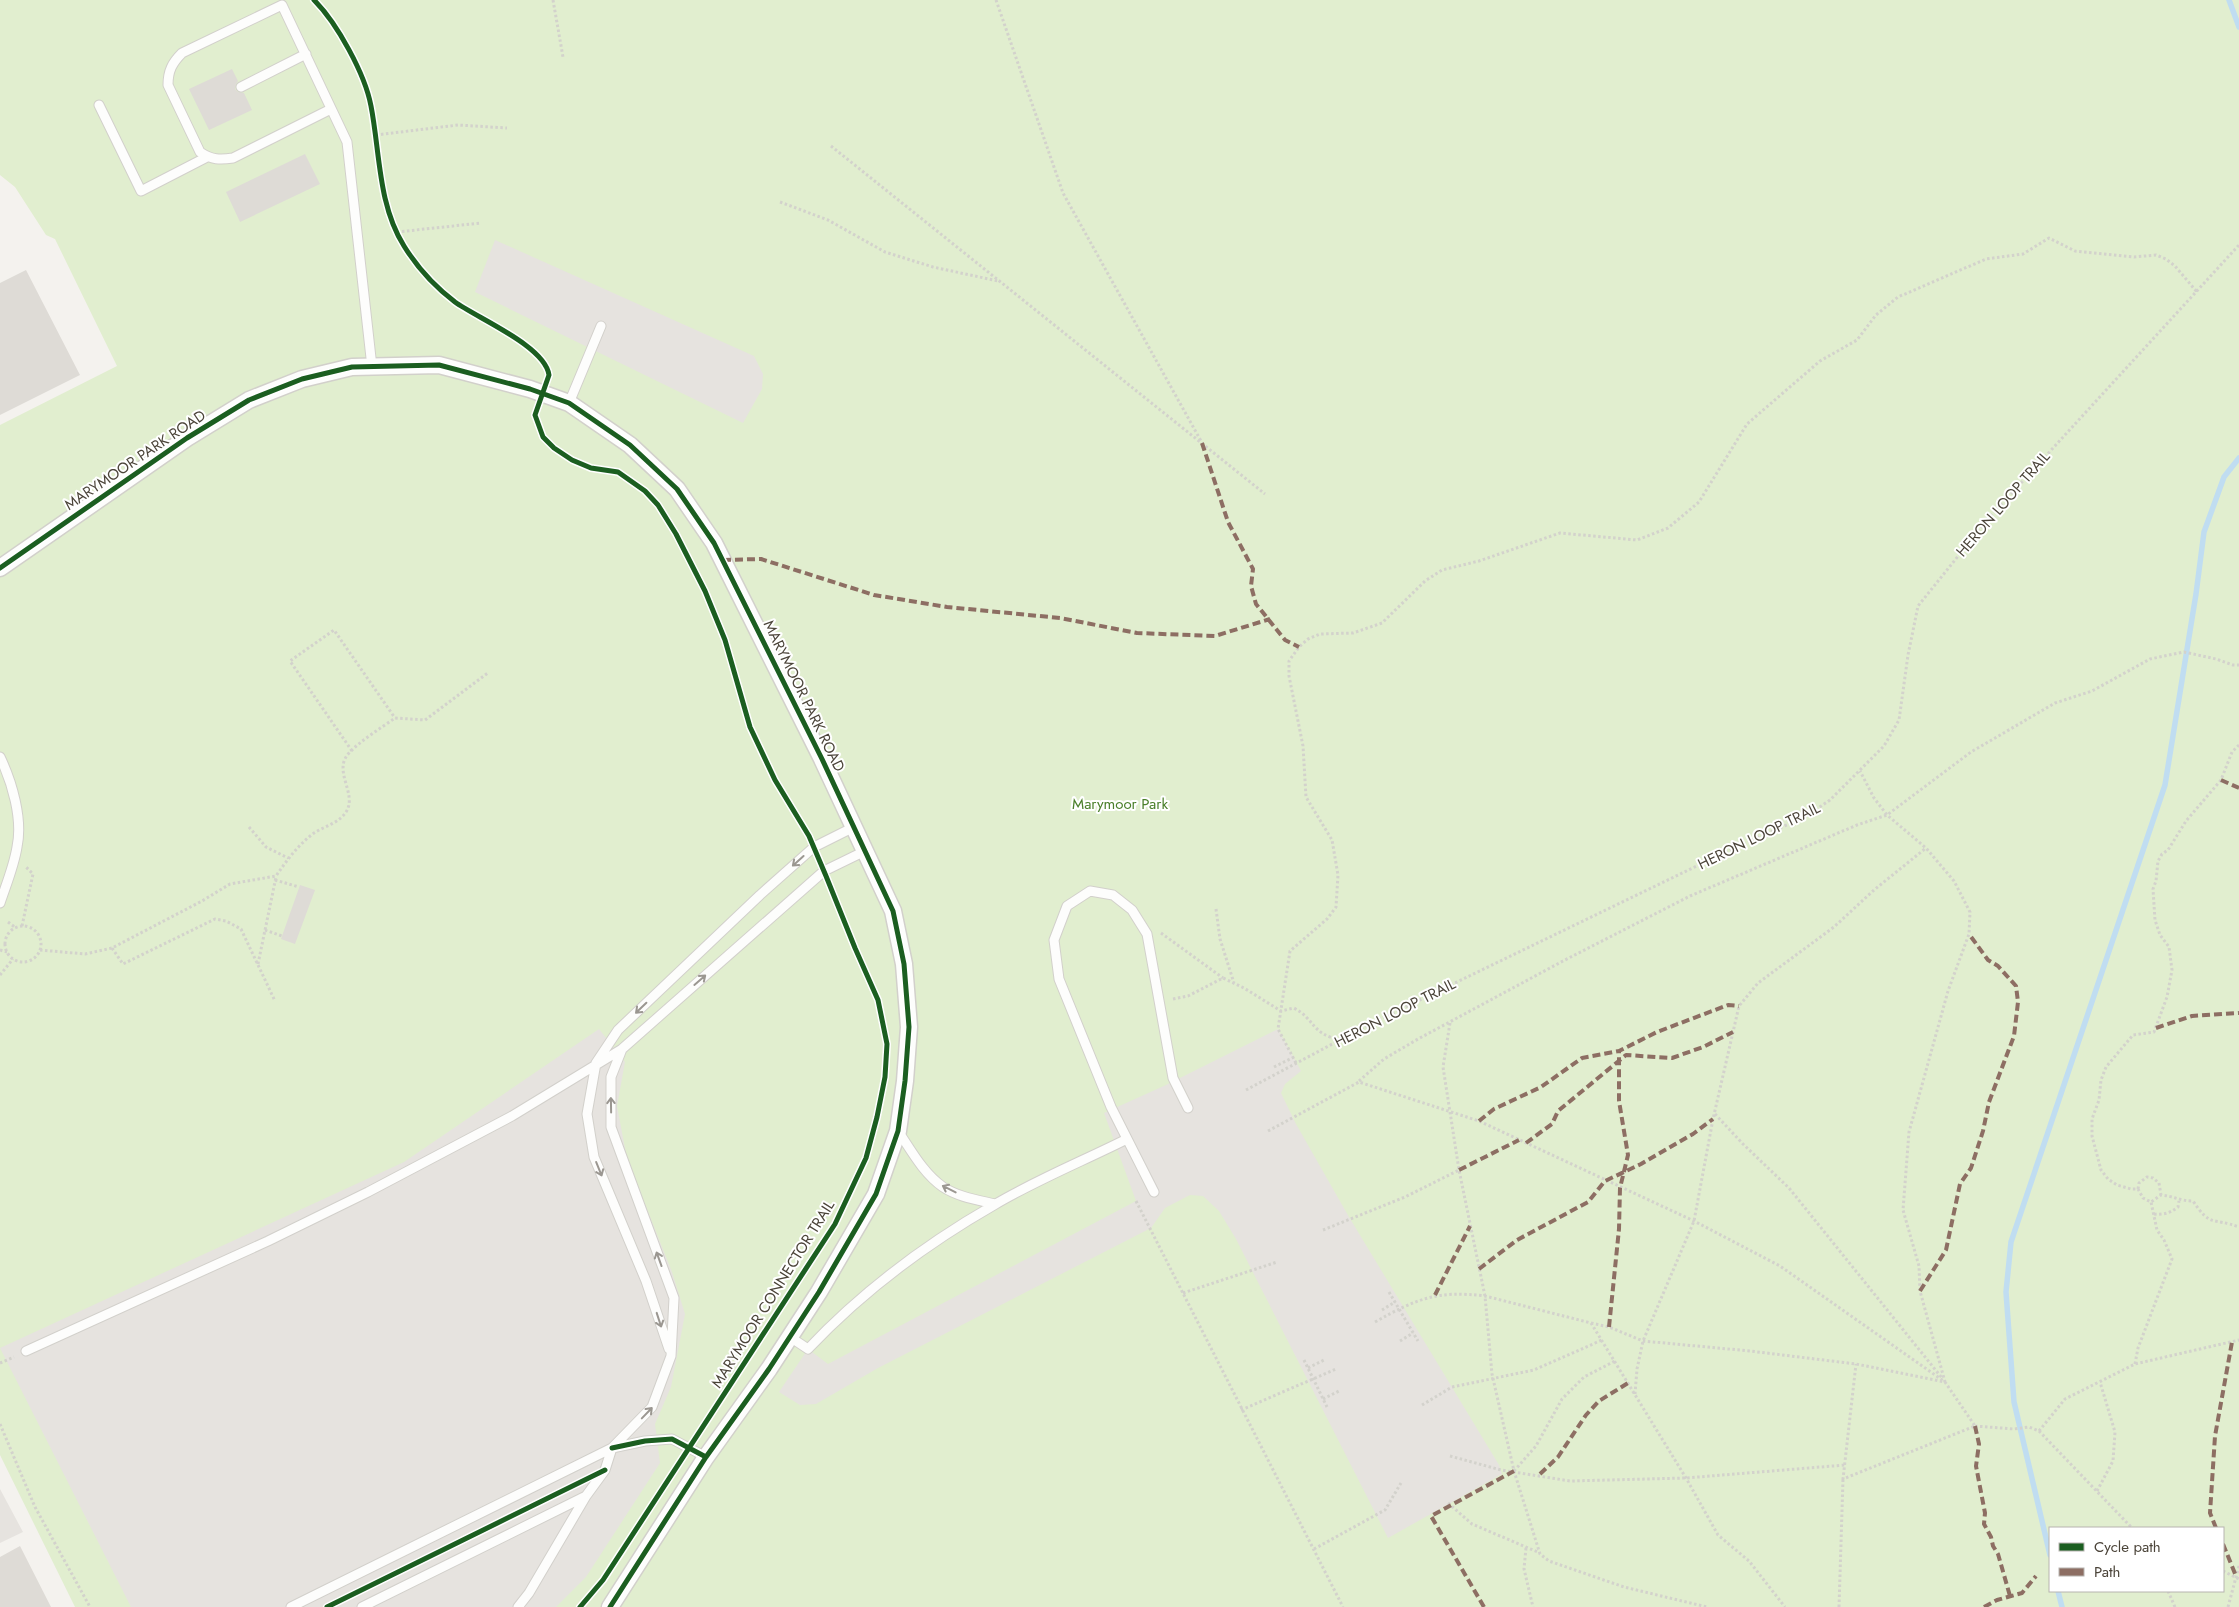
<svg xmlns="http://www.w3.org/2000/svg" width="2239" height="1607" viewBox="0 0 2239 1607" font-family="Jost,sans-serif">
<rect width="100%" height="100%" fill="#f4f2ee"/>
<!-- green -->
<path fill="#e1eecf" fill-rule="evenodd" d="M0,0H2239V1607H75L0,1455V425L117,366L55,239L46,235L15,187L0,175ZM2050,1528H2223V1591H2050Z"/>
<!-- parking -->
<path fill="#e6e3df" d="M495,240L754,356L763,374L762,389L743,423L475,292Z
M599,1029L625,1062L617,1106L627,1159L672,1272L685,1314L671,1387L655,1424L660,1463L586,1577L556,1607H131L0,1348L404,1162Z
M1278,1029L1301,1071L1285,1084L1281,1093L1296,1124L1349,1217L1499,1465L1502,1474L1388,1538L1236,1239L1219,1211L1203,1196L1190,1195L1165,1208L1151,1228L878,1368L816,1404L800,1405L779,1392L808,1349L828,1364L1136,1201L1104,1113L1166,1085Z
M0,1489L23,1532L0,1543Z"/>
<g fill="none" stroke-linecap="round" stroke-linejoin="round">
<!-- stream -->
<path stroke="#c0ddf1" stroke-width="5.5" d="M2229,0L2239,27
M2050,1555L2014,1402L2006,1292L2011,1242L2165,785L2196,594L2204,532L2224,477L2239,458
M2058,1591L2062,1607"/>
</g>
<!-- building -->
<path fill="#dedbd6" d="M232,69L238,81L236,84L235,89L238,92L244,93L252,110L209,130L189,89Z
M305,154L320,184L240,222L226,192Z
M26,270L80,375L0,415V283Z
M300,885L315,890L295,944L281,939Z
M20,1546L51,1607H0V1557Z"/>
<g fill="none" stroke-linecap="round" stroke-linejoin="round">
<!-- service casing -->
<g stroke="#d2d0cb" stroke-width="11">
<path id="service" d="M241,87L306,54
M99,105L141,191L207,157
M331,109L233,158C220,160 212,160 200,152L168,85C168,71 172,63 182,53L282,5L347,142L372,367
M569,403L601,326
M0,757C12,782 23,819 17,847C14,866 6,885 0,903
M898,1131C911,1150 923,1173 943,1187C958,1197 978,1200 995,1204
M1154,1192L1111,1107L1059,979L1054,940L1067,906L1090,891L1113,895L1132,910L1147,934L1173,1078L1188,1108
M790,1337L808,1349C861,1293 926,1244 994,1205C1036,1180 1083,1161 1127,1139
M669,1349L646,1281L594,1157L587,1114L596,1063L618,1030L760,895L814,847L854,827
M26,1351L268,1241L368,1192L512,1116L622,1049
M291,1607L612,1448L645,1441L672,1439L706,1457
M362,1607L586,1496
M518,1607L529,1593L586,1496L605,1470L612,1448L652,1407L671,1356L674,1298L611,1127V1077L622,1049L824,871L865,851"/>
</g>
<!-- minor casing -->
<g stroke="#d2d0cb" stroke-width="19">
<path id="minor" d="M0,568L187,438L249,400L302,379L352,367L439,365L530,389L569,403L630,445L677,489L714,543L822,759L893,911L904,964L909,1027L905,1081L898,1131L876,1194L819,1292L769,1369L706,1457L610,1607"/>
</g>
<!-- path -->
<path stroke="#d3d2cc" stroke-width="3" stroke-dasharray="2.5 2.5" stroke-linecap="butt" d="M553,0L563,57
M996,0L1063,193L1201,441
M376,135L458,125L507,128
M831,146L1265,494
M780,202L828,220L885,252L933,267L998,281
M397,232L481,223
M2239,745L2232,752L2221,780L2186,821L2168,850L2162,854L2158,861L2156,881L2153,889L2155,920L2160,935L2169,947L2172,970L2167,997L2154,1032L2133,1035L2106,1067L2101,1080L2099,1100L2092,1119V1136L2101,1170L2108,1179L2117,1185L2131,1189H2138L2143,1198L2151,1202L2161,1195C2173,1196 2180,1201 2193,1201C2211,1228 2212,1217 2239,1227
M352,751L290,661L334,630L395,718
M249,827L266,847L288,858
M275,880L299,887
M1216,909L1220,939L1234,983
M8,922L16,928
M22,926L33,874L25,866
M5 944a18 18 0 1 1 36 0a18 18 0 1 1-36 0Z
M265,930L282,936
M1161,933L1223,978
M112,948L123,964L215,919L226,921L241,929L275,1001
M0,950L7,952
M40,950L85,954L112,948L202,901L230,884L276,876C287,860 298,845 314,833C325,826 339,823 346,812C358,794 332,771 349,753C360,741 381,728 395,718L425,720L489,672
M258,964L276,877
M0,975L13,959
M1173,999L1188,996L1223,978L1244,988L1281,1011L1294,1008C1316,1020 1310,1033 1340,1040
M1450,1023L1443,1067L1459,1170L1485,1296L1492,1374L1514,1471L1540,1554L1549,1561L1624,1587L1707,1607
M1296,1063L1278,1029L1290,951L1327,919L1336,907L1338,875L1332,840L1306,797L1303,746L1289,676V661L1299,647L1308,639L1320,634L1353,633L1382,623L1425,581L1442,570L1479,561L1560,533L1637,540L1668,528L1699,502L1747,424L1820,361L1857,340L1876,315L1898,297L1986,259L2023,254L2049,238L2075,251L2134,257L2156,255L2166,259L2175,266L2197,292
M1274,1067L1294,1057
M1359,1081L1384,1059L1418,1039L1563,961L1690,896L1857,825L1887,815L1971,752L2055,703L2092,691L2150,659L2184,652L2216,659L2233,665H2239
M1246,1090L1368,1025L1736,847L1805,817L1830,800L1884,746L1899,720L1908,655L1918,606L1988,519L2239,245
M1715,1114L1743,1144L1789,1188L1942,1378
M1268,1131L1359,1082L1479,1121L1694,1221L1780,1266L1945,1382L1920,1291L1919,1266L1903,1210L1909,1132L1948,991L1969,934L1970,912L1954,881L1926,848L1887,815L1874,798L1860,771
M2138,1189L2139,1183L2147,1177L2153,1178L2159,1183L2161,1195
M1136,1201L1343,1607
M2154,1214C2164,1215 2170,1213 2178,1207L2179,1201
M1323,1230L1405,1197L1459,1170
M1389,1292L1418,1341
M1183,1293L1277,1262
M1382,1310L1395,1302
M1375,1322C1416,1299 1437,1290 1485,1296L1591,1323L1686,1478L1718,1535L1749,1561L1785,1607
M1591,1323L1609,1327L1643,1341L1750,1351L1856,1364L1945,1382L1975,1426L1843,1479L1856,1364
M1400,1341L1413,1333
M1304,1360L1327,1407
M0,1363L14,1357
M2135,1364L2138,1348L2172,1259L2164,1240L2157,1230L2151,1202
M1308,1368L1324,1360
M1635,1394L1637,1369L1643,1341L1694,1221L1713,1119L1739,1006L1758,983L1834,927L1874,890L1926,848
M1323,1399L1339,1391
M1422,1405L1452,1387L1534,1370L1602,1340
M1241,1410L1336,1369
M0,1424L35,1507L90,1607
M1975,1426L2014,1429L2029,1427L2039,1431L2132,1528
M2039,1431L2065,1399L2135,1364L2239,1340
M1450,1456L1501,1470L1570,1481L1686,1478L1845,1465
M1514,1471L1536,1446L1562,1399L1584,1377L1615,1361
M2097,1491L2113,1461L2115,1432L2100,1382
M1448,1503L1472,1524L1540,1553
M1526,1548L1524,1569L1533,1607
M1314,1549L1385,1510L1401,1483
M2223,1571L2239,1579
M2168,1591L2175,1607
M1839,1607L1843,1479
M2228,1607L2239,1566"/>
<!-- service -->
<use href="#service" stroke="#fdfdfc" stroke-width="9"/>
<!-- minor -->
<use href="#minor" stroke="#fdfdfc" stroke-width="16"/>
<!-- quiet -->
<path stroke="#8d6e63" stroke-width="4" stroke-dasharray="8 4" stroke-linecap="butt" d="M1202,443L1228,522L1253,569L1251,586L1256,604L1285,640L1299,647
M723,560L761,559L874,595L947,607L1060,618L1137,633L1215,636L1270,619
M2221,780L2239,788
M2156,1028L2192,1016L2239,1013
M1479,1121L1494,1109L1541,1087L1582,1058L1619,1051L1657,1032L1728,1005L1739,1006
M1526,1143L1552,1124L1558,1111L1626,1055L1672,1058L1703,1047L1733,1032
M1459,1170L1519,1140
M1479,1269L1517,1240L1588,1202L1605,1181L1641,1164L1693,1134L1713,1119
M1920,1291L1946,1250L1960,1184L1971,1168L1983,1131L1989,1102L2014,1036L2018,1002L2016,986L1998,966L1988,960L1969,934
M1435,1295L1470,1226
M1609,1327L1619,1229L1620,1188L1628,1155L1619,1101V1051
M1975,1426L1979,1444L1976,1466L1985,1513L1984,1524L1991,1537L1993,1546L1998,1554L2010,1596
M1540,1474L1558,1457L1586,1415L1599,1401L1628,1383
M2216,1528L2210,1513L2215,1436L2232,1342
M2223,1544L2236,1576
M1484,1607L1431,1516L1514,1471
M1984,1607L1997,1600L2022,1593L2036,1576"/>
<!-- cycleway casing -->
<g stroke="#fff" stroke-width="8">
<path id="cycleway" d="M314,0C337,23 365,74 371,106C380,152 378,205 404,246C417,267 434,286 455,302C477,318 545,346 549,375L535,415L543,437L554,448L572,460L591,468L618,472L645,491L658,505L676,534L705,591L725,640L750,727L775,780L809,836L826,876L855,948L878,1000L887,1044L885,1077L877,1117L866,1158L835,1224L603,1580L580,1607
M0,568L187,438L249,400L302,379L352,367L439,365L530,389L569,403L630,445L677,489L714,543L822,759L893,911L904,964L909,1027L905,1081L898,1131L876,1194L819,1292L769,1369L706,1457L610,1607
M612,1448L645,1441L672,1439L706,1457
M327,1607L605,1470"/>
</g>
<!-- cycleway -->
<use href="#cycleway" stroke="#1b5e20" stroke-width="5"/>
</g>
<!-- one-way arrows -->
<defs><path id="oneway-shaft" d="M-6 0H5M1.5-3L5.5 0L1.5 3" fill="none" stroke-width="1.6" stroke-linecap="round" stroke-linejoin="round" transform="scale(1.25)"/></defs>
<g stroke="#9b9791">
<use href="#oneway-shaft" transform="translate(798 861) rotate(138)"/>
<use href="#oneway-shaft" transform="translate(700 980) rotate(-41)"/>
<use href="#oneway-shaft" transform="translate(641 1008) rotate(136)"/>
<use href="#oneway-shaft" transform="translate(611 1105) rotate(-91)"/>
<use href="#oneway-shaft" transform="translate(599 1169) rotate(68)"/>
<use href="#oneway-shaft" transform="translate(949 1189) rotate(-153)"/>
<use href="#oneway-shaft" transform="translate(659 1259) rotate(-110)"/>
<use href="#oneway-shaft" transform="translate(659 1320) rotate(72)"/>
<use href="#oneway-shaft" transform="translate(647 1413) rotate(-46)"/>
</g>
<g text-anchor="middle" stroke-width="4" stroke-linejoin="round" paint-order="stroke">
<!-- street labels -->
<g font-size="15" fill="#4b4439" stroke="#fff">
<text transform="translate(135 460) rotate(-34)" y="5">MARYMOOR PARK ROAD</text>
<text transform="translate(2003 504) rotate(-49)" y="5">HERON LOOP TRAIL</text>
<text transform="translate(804 696) rotate(64)" y="5">MARYMOOR PARK ROAD</text>
<text transform="translate(1759 836) rotate(-26)" y="5">HERON LOOP TRAIL</text>
<text transform="translate(1395 1013) rotate(-27)" y="5">HERON LOOP TRAIL</text>
<text transform="translate(773 1294) rotate(-58)" y="5">MARYMOOR CONNECTOR TRAIL</text>
</g>
<!-- park labels -->
<g font-size="15" fill="#4a7f2a" stroke="#fff">
<text x="1120" y="809">Marymoor Park</text>
</g>
</g>
<!-- legend -->
<rect x="2049" y="1527" width="175" height="65" fill="#ffffff" stroke="#b7b4b0"/>
<rect x="2059" y="1543" width="25" height="8" fill="#1b5e20" stroke="#b7b4b0"/>
<text x="2094" y="1552" font-size="15" fill="#4b4439">Cycle path</text>
<rect x="2059" y="1568" width="25" height="8" fill="#8d6e63" stroke="#b7b4b0"/>
<text x="2094" y="1577" font-size="15" fill="#4b4439">Path</text>
</svg>
